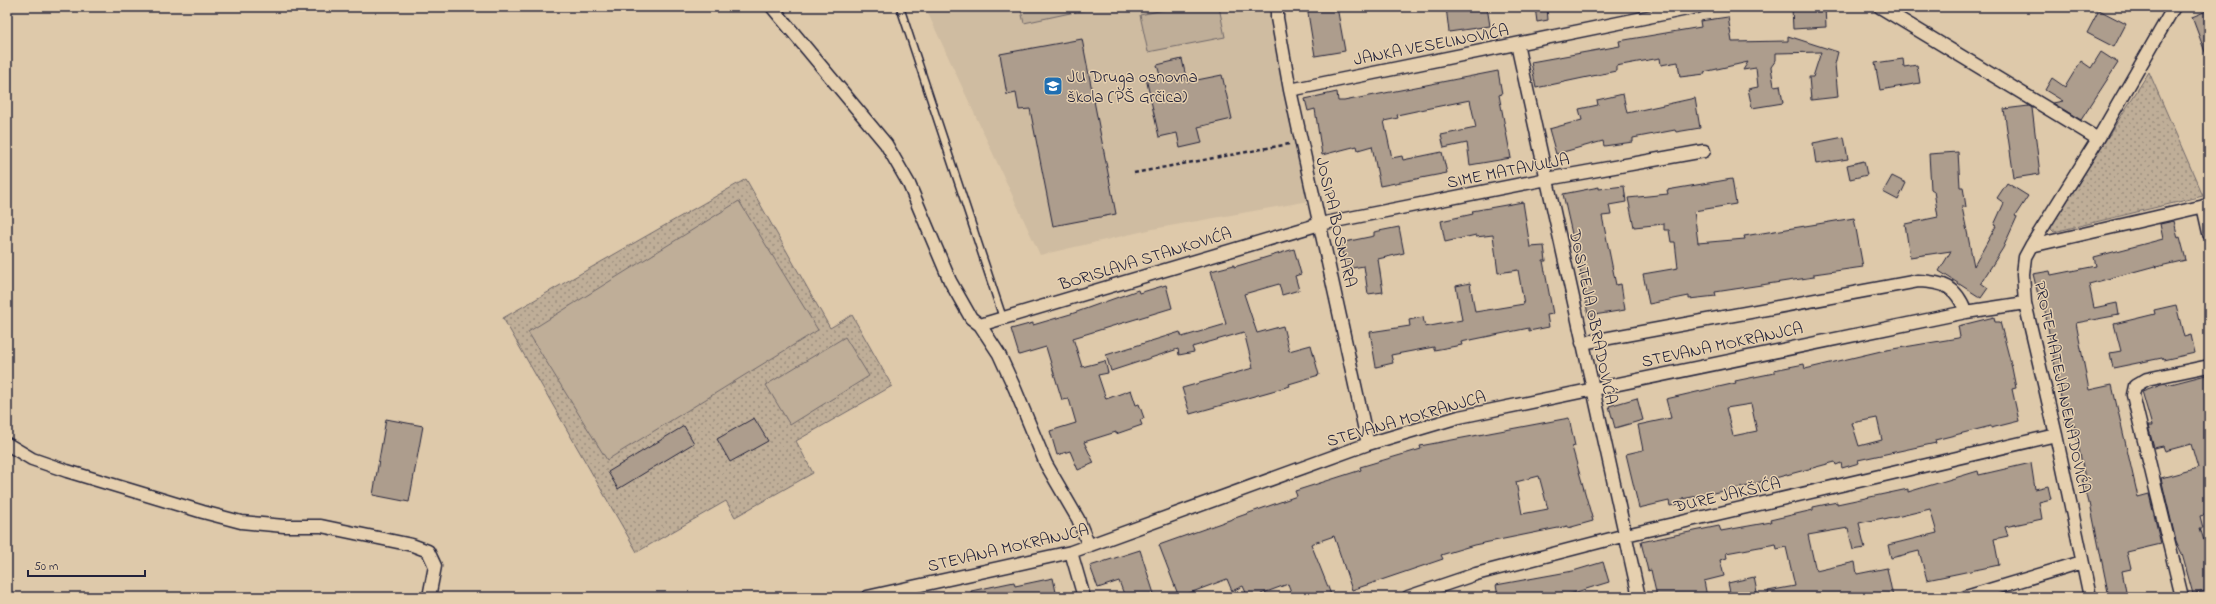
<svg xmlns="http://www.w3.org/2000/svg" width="2216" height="604" viewBox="0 0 2216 604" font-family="'Indie Flower',sans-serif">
<defs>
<pattern id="grass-dots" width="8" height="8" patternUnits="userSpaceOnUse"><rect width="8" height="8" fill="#bfae98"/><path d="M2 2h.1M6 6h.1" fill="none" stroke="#9b8d7d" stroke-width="1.8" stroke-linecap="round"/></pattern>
</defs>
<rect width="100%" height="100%" fill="#dec9aa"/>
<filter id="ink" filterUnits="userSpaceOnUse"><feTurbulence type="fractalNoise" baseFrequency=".025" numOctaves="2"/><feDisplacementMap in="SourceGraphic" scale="8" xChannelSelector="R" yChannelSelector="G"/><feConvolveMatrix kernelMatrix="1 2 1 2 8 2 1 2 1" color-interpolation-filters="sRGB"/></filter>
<g filter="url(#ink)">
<!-- built -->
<path fill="#cfbca1" d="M925,7H1270L1309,201L1153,229L1040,255Z"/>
<!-- grass -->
<path fill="url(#grass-dots)" stroke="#70686a" d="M2149,72L2203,196L2054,232L2051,229L2052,225Z
M746,179L830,328L852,315L892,386L796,441L813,473L735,517L726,501L637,552L503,318Z"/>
<!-- pitch -->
<path fill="#bfae98" stroke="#70686a" d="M1020,7H1098L1024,23Z
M1177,7H1219L1225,37L1148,52L1140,15Z
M739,201L818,330L607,460L528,332Z
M845,337L869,376L790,425L766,385Z"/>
<!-- building -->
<path fill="#ad9d8d" stroke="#22223b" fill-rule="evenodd" d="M1307,7H1337L1345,51L1315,56Z
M1446,7H1487L1490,26L1449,32Z
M1535,7H1547L1548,20L1537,22Z
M1792,7H1825L1826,27L1793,29Z
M2099,10L2126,24L2114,47L2087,33Z
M2209,10V60H2208L2192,17Z
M1728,17L1732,42L1788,41V36L1838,52L1835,64L1838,97L1811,100L1809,77H1813L1821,52L1776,53V60L1771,67L1774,86L1780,85L1783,103L1752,108L1748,89L1758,87L1756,68L1743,70L1748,62L1704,72L1705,74L1680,77L1678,62L1661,65L1660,58L1616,66V71L1536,88L1531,62L1620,46L1619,41L1701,27L1700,21Z
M1082,39L1116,214L1053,226L1030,109L1019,110L1016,93L1007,95L1000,54Z
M2101,52L2118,63L2081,120L2053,103L2063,101L2045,90L2052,78L2065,87L2081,61L2091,68Z
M1182,59L1187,82L1222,75L1232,119L1198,127L1202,143L1180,148L1177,133L1159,137L1146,78L1160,75L1157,65Z
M1903,59L1904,67L1917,65L1920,83L1880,90L1875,63Z
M1498,71L1502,94L1499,95L1511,158L1470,165L1467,143L1444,148L1441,135L1476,128L1470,100L1430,108L1397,115L1398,118L1384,121L1392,158L1402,156L1403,160L1442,152L1447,173L1380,186L1372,146L1358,150L1357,146L1322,155L1315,109L1308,111L1305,99L1337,92L1338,101H1344Z
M1623,94L1627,113L1695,98L1700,128L1676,132L1675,130L1633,138V142L1604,146L1603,141L1556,154L1549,129L1582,120L1579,109L1598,105L1597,100Z
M2029,106L2032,108L2040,174L2014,178L2004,109Z
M1844,137L1848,159L1816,164L1813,143Z
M1958,152L1960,187H1963L1966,207H1962L1974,266L1996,226L1994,225L2004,203L1997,198L2007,183L2028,196L2015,216L2017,217L2003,248L1981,283L1988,288L1981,298L1939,271L1951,251L1910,257L1905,224L1938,217L1934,191L1931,189L1929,154Z
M1864,161L1867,175L1850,179L1847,165Z
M1892,176L1906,183L1898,200L1883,192Z
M1732,179L1736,204L1694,211L1698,243L1745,239L1744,236L1854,218L1863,267L1814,274V277L1715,292L1716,296L1689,299V296L1649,304L1643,274L1678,268L1675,242H1671L1669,230H1664V224L1634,227L1628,198L1668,194L1667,190Z
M1624,186L1626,202L1609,205L1611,215L1602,216L1616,285L1621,284L1625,310L1588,316L1583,283L1563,194L1599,187V189Z
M1523,202L1530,247L1544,246L1546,261H1543L1553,314L1547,315L1549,327L1529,331V328L1461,342L1462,345L1434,350V347L1391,355L1393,363L1376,367L1370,332L1410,326L1409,320L1423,317L1425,327L1462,320L1456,286L1470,283L1475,312L1524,304L1518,270L1498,273L1493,235L1476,237V235L1445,242L1441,221L1473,214L1472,211Z
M2174,221L2178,238L2180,237L2186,260L2156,267L2155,266L2089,284L2094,308L2117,303L2119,315L2076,323L2089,390L2112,385L2138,497L2149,494L2161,544L2127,552L2131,569L2122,571L2127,597H2109L2090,503H2088L2082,479L2085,478L2074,424L2066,425L2044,306L2041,307L2033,274L2050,271L2051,275L2096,266L2094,257L2163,239L2160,224Z
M1399,227L1404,253L1378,259L1383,292L1368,294L1364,266L1346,269L1340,243L1374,236V232Z
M1294,249L1301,274L1295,276L1299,290L1282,295L1279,284L1244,294L1257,333L1283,326L1289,351L1311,345L1319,375L1289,384L1290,386L1190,414L1182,388L1253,368L1244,332L1192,347L1194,352L1179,355L1178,349L1111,371L1106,355L1180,332L1182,337L1226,324L1211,271L1234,265V267Z
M1166,285L1172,308L1073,338L1082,367L1105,361L1108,373L1098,375L1106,399L1131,390L1136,405L1139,404L1144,418L1140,420L1142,425L1116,434V432L1084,442L1094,463L1078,470L1070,451L1057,455L1050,431L1076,423L1069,399L1062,400L1046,347L1019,355L1011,329L1033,323V325L1074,313L1138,290L1139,293Z
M2176,305L2184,337L2191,335L2195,353L2163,360L2162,358L2113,368L2110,353L2121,351L2114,324L2155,314L2154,310Z
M1994,317L1995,322H2000L2012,368L2016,388L2012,389L2019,421L1991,428V426L1935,440L1936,443L1858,460L1859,463L1842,468L1841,463L1836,465L1835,462L1749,485V486L1682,499L1683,503L1670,506L1669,501L1639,508L1626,454L1643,450L1638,425L1671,418L1666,399L1736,383L1735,381L1774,373V370L1804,364L1805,369L1881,351L1958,338L1960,337L1958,326ZM1751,404L1757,431L1733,436L1726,408ZM1877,418L1882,440L1859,446L1852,423Z
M2206,375L2209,387V514L2200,516L2203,528H2200L2209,556V590L2193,594L2182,554L2176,541L2161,478L2198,468L2191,444L2165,451L2163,446L2154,448L2148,426H2152L2142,391L2161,384L2166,383L2167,385Z
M1637,398L1643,420L1615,428L1609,406Z
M754,418L768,441L730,462L717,439Z
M1569,418L1575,446L1572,447L1593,521L1568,528V526L1474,545L1441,555L1443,559L1352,590L1334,536L1311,544L1332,597H1293L1288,584L1261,594L1262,597H1248L1243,586L1232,591L1227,579L1179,597L1159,545L1297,496L1295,491L1361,470L1360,467L1421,449L1420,446ZM1539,476L1548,509L1522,514L1516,482Z
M386,419L423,426L409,502L373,495Z
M684,426L694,443L618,489L608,472Z
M2031,463L2035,489L2048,486L2051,499L2039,502L2042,519L2005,527L2008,536L1994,539L1999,565L1927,580L1919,551L1891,558L1888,545L1937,533L1930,509L1884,520L1883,518L1859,523L1865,548L1853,550L1848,528L1808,535L1816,571L1855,562L1857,574L1887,568L1893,597H1769L1768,591L1795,586L1786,547L1777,549L1776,544L1726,553L1727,558L1720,560L1724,576L1704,581L1707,597H1657L1651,570L1648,571L1641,542L1719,526L1721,531L1771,522L1770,520L1813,510V507L1837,502V504L1908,489V492L1978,471L1979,475Z
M1140,550L1155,597H1125L1119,581L1098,588L1090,566Z
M1603,562L1609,582L1560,597H1498L1496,585L1573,571Z
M1754,577L1758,597H1731L1728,583Z
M1053,578L1057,597H972L971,591L1014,582L1015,586Z"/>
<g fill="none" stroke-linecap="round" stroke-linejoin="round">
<!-- lane casing -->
<g stroke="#22223b" stroke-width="9">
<path id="lane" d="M900,7L1003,318"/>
</g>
<!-- street casing -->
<g stroke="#22223b" stroke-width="15">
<path id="street" d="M772,7L886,144L909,184L950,281L971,318L980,325L999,354L1015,389L1046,464L1078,519L1089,546
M1277,7V18L1290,90L1368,444
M1880,7L2098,139
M1517,44L1639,597
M1290,90L1697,7
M2203,206L2209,233
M2031,246L2209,205
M980,325L1320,224L1547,179L1704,151
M1582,343L1918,281C1944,282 1956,286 1966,312
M7,444L32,459L67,471L203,512L241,522L284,526H321L412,545L428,551L435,566L429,597
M1071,552L1084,597
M867,597L1071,552L1368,444L1459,417L1966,312L2025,303
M1408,597L1476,574L1626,535L2056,435
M1966,597L2082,562
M2090,597L2056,435L2025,303L2023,274L2025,257L2031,246L2098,139L2174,7
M2182,597L2133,395L2135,386L2147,379L2209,366"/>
</g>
<!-- path -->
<path stroke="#22223b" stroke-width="2.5" stroke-dasharray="4 3" stroke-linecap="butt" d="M1134,173L1289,144"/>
<!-- lane -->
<use href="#lane" stroke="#e6d0af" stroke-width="6"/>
<!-- street -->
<use href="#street" stroke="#e6d0af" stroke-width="12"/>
</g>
</g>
<!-- icons -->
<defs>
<g id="school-square" transform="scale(1)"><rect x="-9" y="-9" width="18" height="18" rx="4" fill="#1f6fb2" stroke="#e6d0af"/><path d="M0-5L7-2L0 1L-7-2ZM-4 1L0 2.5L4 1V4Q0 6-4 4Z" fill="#fff"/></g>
</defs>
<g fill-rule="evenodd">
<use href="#school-square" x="1053" y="86"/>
</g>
<g text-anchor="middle" stroke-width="3" stroke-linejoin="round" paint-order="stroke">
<!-- street labels -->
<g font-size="17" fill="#22223b" stroke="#e6d0af">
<text transform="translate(1431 44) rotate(-11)" y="6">JANKA VESELINOVIĆA</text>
<text transform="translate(1508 170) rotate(-11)" y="6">SIME MATAVULJA</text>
<text transform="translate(1337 222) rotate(77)" y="6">JOSIPA BOSNARA</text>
<text transform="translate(1145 258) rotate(-17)" y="6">BORISLAVA STANKOVIĆA</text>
<text transform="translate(1594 317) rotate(78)" y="6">DOSITEJA OBRADOVIĆA</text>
<text transform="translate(1722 344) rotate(-12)" y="6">STEVANA MOKRANJCA</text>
<text transform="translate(2063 387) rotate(78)" y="6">PROTE MATEJA NENADOVIĆA</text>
<text transform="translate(1406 418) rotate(-16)" y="6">STEVANA MOKRANJCA</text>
<text transform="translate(1727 494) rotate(-13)" y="6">ĐURE JAKŠIĆA</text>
<text transform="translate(1008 547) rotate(-13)" y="6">STEVANA MOKRANJCA</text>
</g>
<!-- poi labels -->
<g font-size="17" fill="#22223b" stroke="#e6d0af" text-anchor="start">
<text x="1067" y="82">JU Druga osnovna<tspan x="1067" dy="20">škola (PŠ Grčica)</tspan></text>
</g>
</g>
<!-- margin -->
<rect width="2216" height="604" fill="none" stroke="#e6d0af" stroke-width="24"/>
<rect x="12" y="12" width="2192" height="580" fill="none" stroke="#22223b" stroke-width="1.5" filter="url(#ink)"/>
<!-- scale -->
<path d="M28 570v6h117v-6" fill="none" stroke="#22223b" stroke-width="2"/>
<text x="34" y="570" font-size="12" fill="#22223b" stroke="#e6d0af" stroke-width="3" paint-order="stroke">50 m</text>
</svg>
